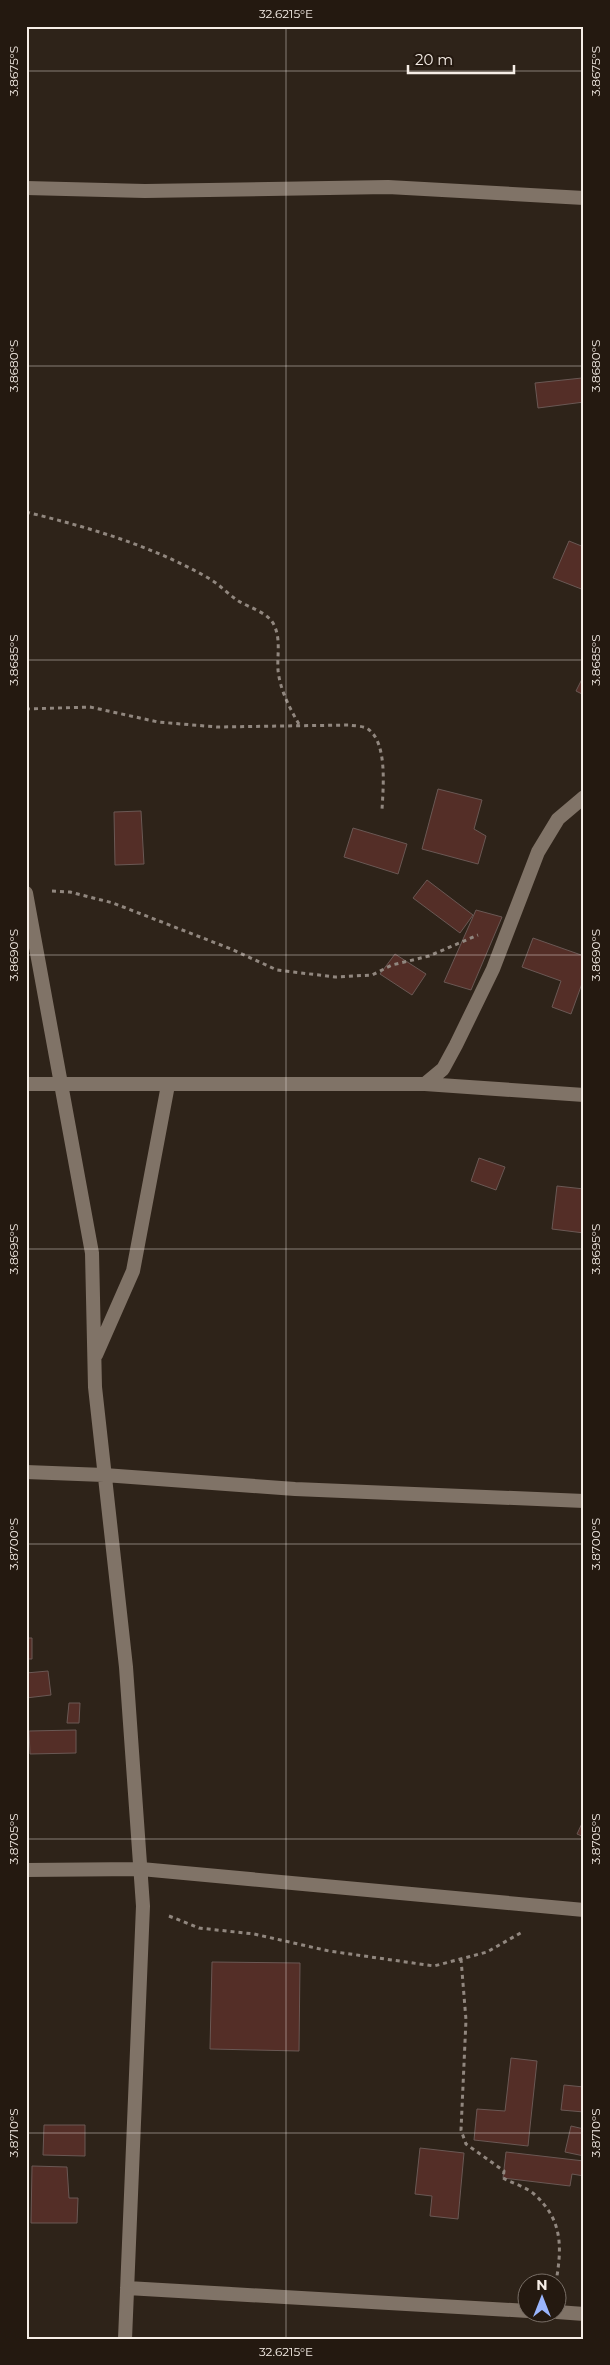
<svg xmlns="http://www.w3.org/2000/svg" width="610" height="2365" viewBox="0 0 610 2365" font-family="Montserrat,sans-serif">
<rect width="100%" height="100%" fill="#2e2319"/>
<!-- building -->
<path fill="#542e27" stroke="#6a5854" d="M582,378L584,402L538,408L535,383Z
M569,541L584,547V590L553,578Z
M584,675V695L576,691Z
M438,789L482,800L474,829L486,836L478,864L422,849Z
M141,811L144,864L115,865L114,812Z
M353,828L407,844L398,874L344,857Z
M427,880L473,915L460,933L413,898Z
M476,910L502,917L471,990L444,982Z
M533,938L584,956V978L571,1014L552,1007L561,981L522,967Z
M395,954L426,974L412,995L380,974Z
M479,1158L505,1167L496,1190L471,1181Z
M557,1186L584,1189V1233L552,1229Z
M26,1638H32V1659H26Z
M48,1671L51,1695L26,1698V1673Z
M69,1703H80L79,1723H67Z
M76,1730V1753L30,1754L29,1731Z
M584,1819V1837L577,1834Z
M212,1962L300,1963L299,2051L210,2049Z
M511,2058L537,2061L528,2146L474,2140L477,2109L505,2111Z
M564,2085L584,2087V2112L561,2110Z
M44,2125H85V2156L43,2155Z
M571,2126L584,2129V2156L565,2152Z
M420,2148L464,2153L458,2219L430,2216L432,2196L415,2194Z
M506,2152L584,2161V2176L572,2174L570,2186L503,2178Z
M32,2166L67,2167L69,2198H78L77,2223H31Z"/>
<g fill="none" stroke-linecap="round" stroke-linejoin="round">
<!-- path -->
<path stroke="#91877f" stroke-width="3" stroke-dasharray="4 4" stroke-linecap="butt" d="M26,512C91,528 153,546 210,579C220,585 228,594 237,600C249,608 268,612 274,625C281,639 277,656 278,670C280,690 290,709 300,726
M26,709L90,707L158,722L217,727L349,725C355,726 364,726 368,729C388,743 383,789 382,810
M52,891L70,892L113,903L231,949L277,970L335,977L372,975L392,965L429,956L478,935
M169,1916L199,1928L254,1934L329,1951L434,1966L487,1952L524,1931
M461,1959L466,2020L461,2130L466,2144L504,2171L503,2178C512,2183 526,2187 534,2194C563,2220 562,2247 556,2282"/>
<!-- minor -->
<path stroke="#807367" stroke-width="14" d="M26,188L145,191L388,187L584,198
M26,893L92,1253L95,1387L126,1667L143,1906L125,2339
M26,1084H425L584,1095
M425,1084L443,1069L456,1045L493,969L538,852L558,819L584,797
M96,1355L133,1271L168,1085
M26,1472L104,1475L295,1489L584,1501
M26,1870L141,1869L584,1910
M127,2288L528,2311
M557,2312L584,2314"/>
</g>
<!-- ticks -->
<path fill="none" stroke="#f6eee7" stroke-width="1" stroke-opacity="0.45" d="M286,26V2339M582,26V2339M26,71H584M26,366H584M26,660H584M26,955H584M26,1249H584M26,1544H584M26,1839H584M26,2133H584"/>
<!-- border -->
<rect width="610" height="2365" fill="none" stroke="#241910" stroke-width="55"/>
<!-- north arrow -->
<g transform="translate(542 2298)"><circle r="24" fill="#241910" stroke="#786e66"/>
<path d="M0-4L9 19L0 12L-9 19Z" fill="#9ab5fd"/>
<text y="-8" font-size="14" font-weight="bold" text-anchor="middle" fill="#f6eee7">N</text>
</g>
<!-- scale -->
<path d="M408 65v8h106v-8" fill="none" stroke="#f6eee7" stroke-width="2.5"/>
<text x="415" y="65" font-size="15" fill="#f6eee7" stroke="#241910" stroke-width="4" paint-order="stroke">20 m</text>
<rect x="28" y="28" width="554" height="2310" fill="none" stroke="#f6eee7" stroke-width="2"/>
<g font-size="12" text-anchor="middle" fill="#f6eee7">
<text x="286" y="18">32.6215°E</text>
<text transform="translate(14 71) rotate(-90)" y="4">3.8675°S</text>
<text transform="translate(596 71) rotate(-90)" y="4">3.8675°S</text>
<text transform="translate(14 366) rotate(-90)" y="4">3.8680°S</text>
<text transform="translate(596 366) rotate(-90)" y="4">3.8680°S</text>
<text transform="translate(14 660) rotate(-90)" y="4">3.8685°S</text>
<text transform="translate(596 660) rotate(-90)" y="4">3.8685°S</text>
<text transform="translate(14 955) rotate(-90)" y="4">3.8690°S</text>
<text transform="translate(596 955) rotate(-90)" y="4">3.8690°S</text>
<text transform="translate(14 1249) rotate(-90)" y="4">3.8695°S</text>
<text transform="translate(596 1249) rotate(-90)" y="4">3.8695°S</text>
<text transform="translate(14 1544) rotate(-90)" y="4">3.8700°S</text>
<text transform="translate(596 1544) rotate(-90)" y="4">3.8700°S</text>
<text transform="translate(14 1839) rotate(-90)" y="4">3.8705°S</text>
<text transform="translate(596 1839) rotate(-90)" y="4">3.8705°S</text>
<text transform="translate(14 2133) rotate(-90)" y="4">3.8710°S</text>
<text transform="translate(596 2133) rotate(-90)" y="4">3.8710°S</text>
<text x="286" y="2356">32.6215°E</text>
</g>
</svg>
